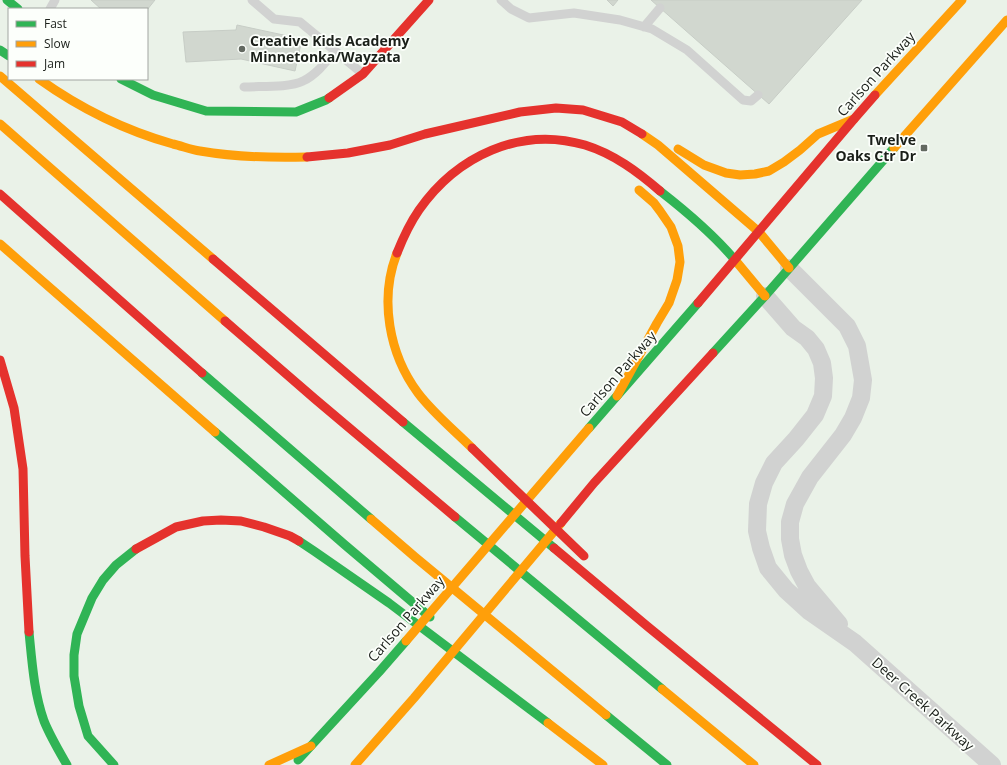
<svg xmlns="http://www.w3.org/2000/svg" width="1007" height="765" viewBox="0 0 1007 765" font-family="'Open Sans',sans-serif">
<rect width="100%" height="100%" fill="#eaf2e8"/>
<!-- building -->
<path fill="#d1d7cf" stroke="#c7cdc6" d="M91,0H155L147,10L101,9Z
M607,0H618L613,6Z
M651,0H862L769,104Z
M237,25L302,39L295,71L241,59L186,62L183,32L236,30Z"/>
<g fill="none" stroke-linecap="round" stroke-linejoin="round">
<!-- lane -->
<path stroke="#d1d2d1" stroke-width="9" d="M252,0L274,19L300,22L363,74
M501,0L511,9L529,18L574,13L620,20L652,29L687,50L743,100L751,101L758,95
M50,9L55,0
M644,27L660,8
M244,87C261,86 289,88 303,81C316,75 326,62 335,51"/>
<!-- street -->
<path stroke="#d1d2d1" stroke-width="18" d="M789,268L847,326L857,346L863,380L861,398L853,418L843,435L810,477L795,504L790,522V539L793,555L799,571L807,586L839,624
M765,296L793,328L807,338L816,349L822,363L824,378L823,396L815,415L796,439L774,463L764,483L758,504L757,531L761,548L768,568L786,590L809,611L855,643L992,765"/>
<!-- fast -->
<path stroke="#30b455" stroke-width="9" d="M7,0L18,9
M0,50L9,56
M121,79L153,95L206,111L296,112L326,100L329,98
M660,191C687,212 713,234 735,260
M713,353L765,296L894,148
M202,373L371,519
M403,422L554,548
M589,428L698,303
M215,432L345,545L430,617
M455,517L662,689
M299,541L314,551L389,603L548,723
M29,632C32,662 34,693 44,721C50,736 59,751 67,765
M606,715L667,765
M298,760L379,672L406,641
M114,765L88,736L79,706L74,676V655L77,634L92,598L103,580L116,565L136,549"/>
<!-- slow -->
<path stroke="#ff9f0a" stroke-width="9" d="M0,76L213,259
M39,79C81,109 123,130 173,144C182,146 191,150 200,151C235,157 271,158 307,157
M875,95L962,0
M0,124L225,321
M642,134L658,145L759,232
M894,148L1007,20
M678,149L704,165L726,173L740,175L755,174L769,171L784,162L800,150L818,134L854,119
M759,232L789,268
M0,244L215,432
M397,253C379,299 389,354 418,393C433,413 455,431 472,448
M735,260L765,296
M617,396L657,323L669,303L677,280L680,262L678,246L671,227L660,211L654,203L639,190
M371,519L415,557L606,715
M406,641L589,428
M662,689L754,765
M548,723L603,765
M269,765L311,746
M355,765L414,698L561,523"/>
<!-- jam -->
<path stroke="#e5322d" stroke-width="9" d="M329,98L363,74L429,0
M307,157L348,153L390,145L425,134L520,112L556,108L583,110L622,122L642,134
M0,194L202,373
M397,253C403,238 410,223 419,210C457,156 520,126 585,145C614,154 638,172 660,191
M213,259L403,422
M698,303L854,119L875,95
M225,321L315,399L455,517
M0,360L14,408L23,469L25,556L29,632
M472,448L584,556
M561,523L594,483L713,353
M554,548L647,626L817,765
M136,549L176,527L203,521L221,520L241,521L264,527L290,536L299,541"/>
</g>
<!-- markers -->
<g fill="#636961" stroke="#fcfffb" stroke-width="1.5">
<circle cx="242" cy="49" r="4"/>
<rect x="920" y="144" width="8" height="8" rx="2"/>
</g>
<g text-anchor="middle" stroke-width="3.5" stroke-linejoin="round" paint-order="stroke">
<!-- poi labels -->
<g font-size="14" font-weight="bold" fill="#1a1f19" stroke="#fcfffb" text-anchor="start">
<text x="250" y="46">Creative Kids Academy<tspan x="250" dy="16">Minnetonka/Wayzata</tspan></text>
<text x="916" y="145" text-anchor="end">Twelve<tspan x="916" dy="16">Oaks Ctr Dr</tspan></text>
</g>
<!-- street labels -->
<g font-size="14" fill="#1a1f19" stroke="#fcfffb">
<text transform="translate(876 74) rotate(-48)" y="5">Carlson Parkway</text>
<text transform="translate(618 374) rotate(-49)" y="5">Carlson Parkway</text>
<text transform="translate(406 619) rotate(-49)" y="5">Carlson Parkway</text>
<text transform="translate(923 704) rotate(42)" y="5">Deer Creek Parkway</text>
</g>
</g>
<!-- legend -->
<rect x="8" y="8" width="140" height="72" fill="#fcfffb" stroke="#a2a5a1"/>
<rect x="16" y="21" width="20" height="6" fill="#30b455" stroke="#a2a5a1"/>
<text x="44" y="28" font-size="12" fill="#1a1f19">Fast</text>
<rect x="16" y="41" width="20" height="6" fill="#ff9f0a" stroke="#a2a5a1"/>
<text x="44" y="48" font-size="12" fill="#1a1f19">Slow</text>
<rect x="16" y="61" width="20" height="6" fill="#e5322d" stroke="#a2a5a1"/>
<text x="44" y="68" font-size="12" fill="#1a1f19">Jam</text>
</svg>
